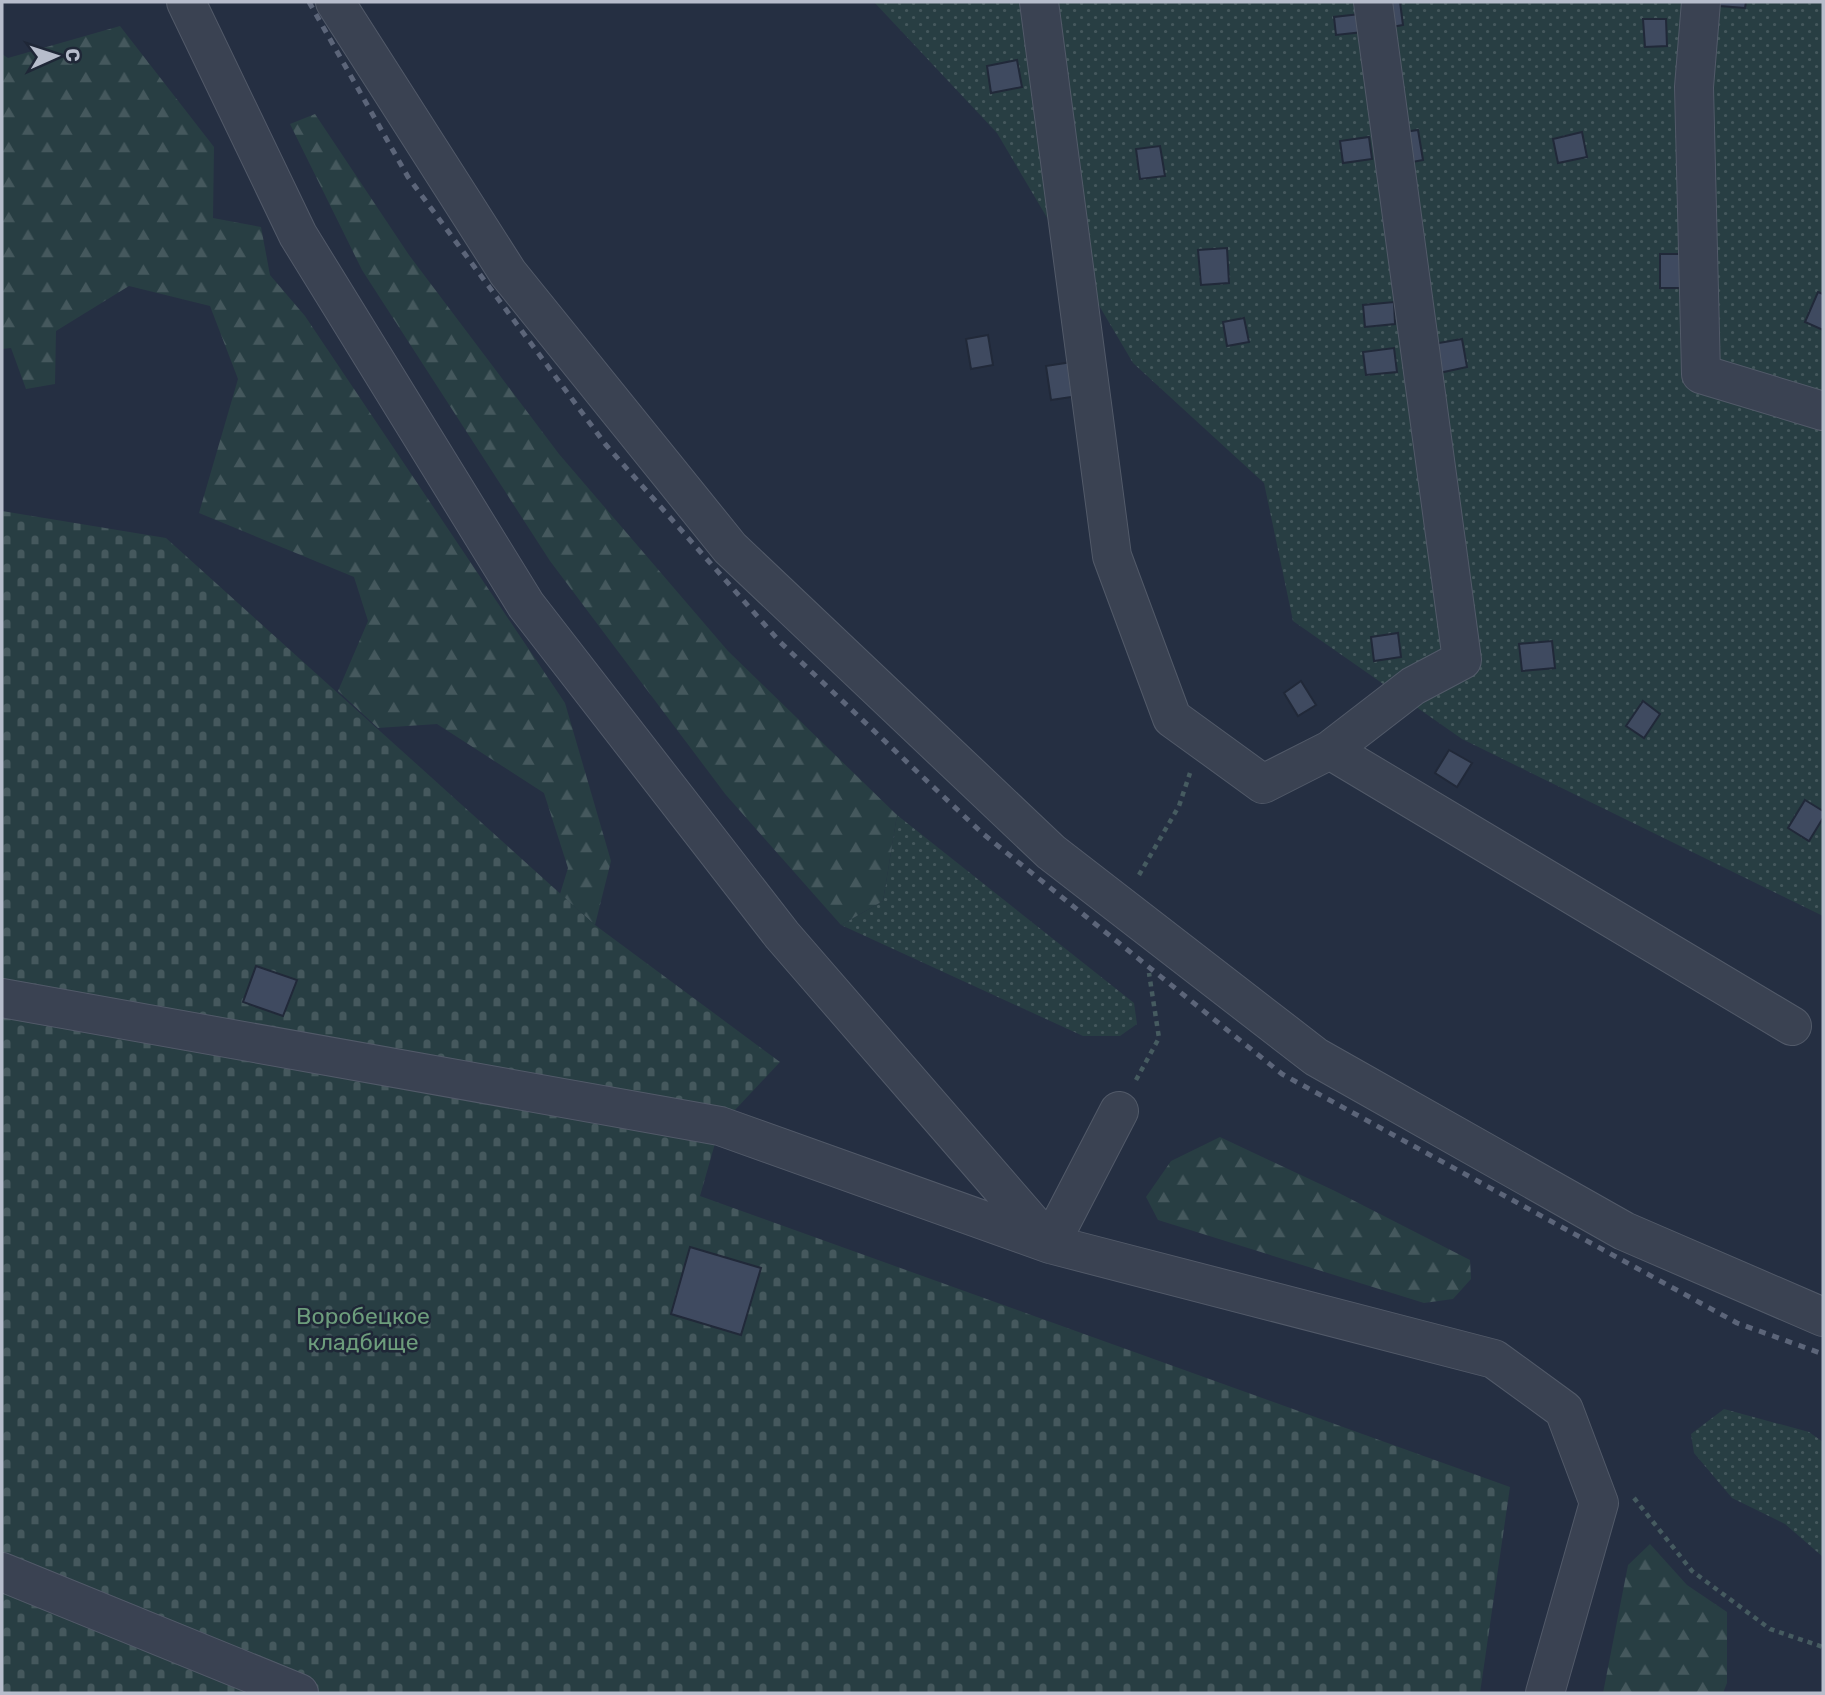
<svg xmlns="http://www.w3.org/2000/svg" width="1825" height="1695" viewBox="0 0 1825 1695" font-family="Rubik,sans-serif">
<defs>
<pattern id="green-dots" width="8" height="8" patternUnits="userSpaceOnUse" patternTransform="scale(1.75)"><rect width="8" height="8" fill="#283e43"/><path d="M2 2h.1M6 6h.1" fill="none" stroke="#45585d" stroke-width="1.8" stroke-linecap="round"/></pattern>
<pattern id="forest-firs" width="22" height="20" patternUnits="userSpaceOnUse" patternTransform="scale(1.75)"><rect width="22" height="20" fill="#283e43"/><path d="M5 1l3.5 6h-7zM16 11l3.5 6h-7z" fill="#45585d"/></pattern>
<pattern id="cemetery-stones" width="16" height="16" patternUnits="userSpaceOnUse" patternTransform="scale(1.75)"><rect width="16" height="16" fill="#283e43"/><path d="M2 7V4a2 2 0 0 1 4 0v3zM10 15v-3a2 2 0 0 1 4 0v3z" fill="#45585d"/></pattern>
</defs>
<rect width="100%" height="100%" fill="#252f42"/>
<!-- green -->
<path fill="url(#green-dots)" d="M874,2H1823V916L1462,739L1293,621L1264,483L1133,363L997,133Z
M897,815L1134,1003L1137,1024L1120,1036H1083L841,925L883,901Z
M1724,1409L1809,1432L1823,1442V1557L1785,1524L1732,1498L1694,1453L1691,1434Z"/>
<!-- forest -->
<path fill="url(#forest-firs)" d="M120,26L214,147L213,218L261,227L270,275L305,316L565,703L611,861L595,925L560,894L568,868L544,793L437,724L378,728L338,691L368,621L354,577L199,513L238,379L210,306L129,286L56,331L55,384L26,389L11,348L2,349V54L8,58Z
M315,114L409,255L559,454L728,651L897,815L883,901L841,925L726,795L550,561L362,270L290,124Z
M1220,1137L1335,1191L1470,1260L1471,1279L1453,1299L1424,1303L1158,1220L1146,1197L1171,1161Z
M1650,1544L1687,1585L1727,1612V1683L1723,1693H1603L1628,1565Z"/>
<!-- cemetery -->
<path fill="url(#cemetery-stones)" d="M2,511L166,538L595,925L780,1062L720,1126L700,1196L1510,1487L1480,1693H2Z"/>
<!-- building -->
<path fill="#3f4a60" stroke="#212939" stroke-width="2" d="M1382,2H1400L1403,25L1386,28Z
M1720,2H1746L1745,8L1720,6Z
M1360,14L1363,32L1336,35L1334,17Z
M1643,19H1666L1667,46L1645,47Z
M1017,60L1022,87L991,93L987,66Z
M1418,130L1423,160L1402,164L1397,133Z
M1582,132L1587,157L1558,163L1553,139Z
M1369,137L1372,159L1343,163L1340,141Z
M1160,146L1165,176L1140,179L1136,149Z
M1227,248L1229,283L1201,285L1198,250Z
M1660,254H1685V288H1660Z
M1818,292L1823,294V330L1805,322Z
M1394,302L1395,324L1365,327L1363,305Z
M1244,318L1249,342L1227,346L1223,322Z
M988,335L993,365L971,369L966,339Z
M1462,339L1467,367L1439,373L1433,344Z
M1394,348L1397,372L1366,375L1363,352Z
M1072,362L1078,396L1051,400L1046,366Z
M1398,633L1401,657L1374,661L1371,637Z
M1552,641L1555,668L1522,671L1519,644Z
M1301,681L1316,705L1298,716L1284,693Z
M1643,701L1660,714L1644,738L1626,726Z
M1449,750L1472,763L1457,787L1435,773Z
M1805,800L1823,811V818L1809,841L1788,828Z
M256,966L297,980L283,1016L243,1002Z
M690,1247L761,1268L741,1335L671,1314Z"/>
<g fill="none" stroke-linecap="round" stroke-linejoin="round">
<!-- minor casing -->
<g stroke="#525a69" stroke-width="40">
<path id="minor" d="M186,2L298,235L526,605L782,935L1050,1244L1494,1359L1564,1410L1599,1503L1545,1693
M335,2L508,273L730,548L1051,852L1316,1057L1624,1231L1823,1317
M1039,2L1112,556L1172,718L1263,784L1330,750L1413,686L1462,660L1373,2
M1701,2L1694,87L1701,374L1823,411
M1330,750L1792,1026
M2,998L720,1126L1050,1244L1119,1111
M2,1572L299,1693"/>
</g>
<!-- path -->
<path stroke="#465b60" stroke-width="4.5" stroke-dasharray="5 5" stroke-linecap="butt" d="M1139,875L1179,806L1190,773
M1136,1080L1159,1038L1149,973
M1634,1498L1692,1571L1770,1629L1823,1647"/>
<!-- minor -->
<use href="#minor" stroke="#3a4252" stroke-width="38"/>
<!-- rail -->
<path stroke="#5c6579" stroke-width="5" stroke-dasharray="7 7" stroke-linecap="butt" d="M309,2L408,177L606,445L780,642L982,833L1282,1074L1737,1323L1823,1354"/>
</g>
<g text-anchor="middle" stroke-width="5" stroke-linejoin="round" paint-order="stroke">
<!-- park labels -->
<g font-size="23" fill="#6d9d7c" stroke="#1f2737">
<text x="363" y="1324">Воробецкое<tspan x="363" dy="26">кладбище</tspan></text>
</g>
</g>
<!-- border -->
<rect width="1825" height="1695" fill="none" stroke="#b7bdcc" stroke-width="7"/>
<!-- north arrow -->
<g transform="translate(56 56) rotate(87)" stroke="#1f2737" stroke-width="5" paint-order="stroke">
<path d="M0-5L12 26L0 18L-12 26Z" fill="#b7bdcc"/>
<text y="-10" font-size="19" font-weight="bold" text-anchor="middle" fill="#b7bdcc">С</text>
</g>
</svg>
